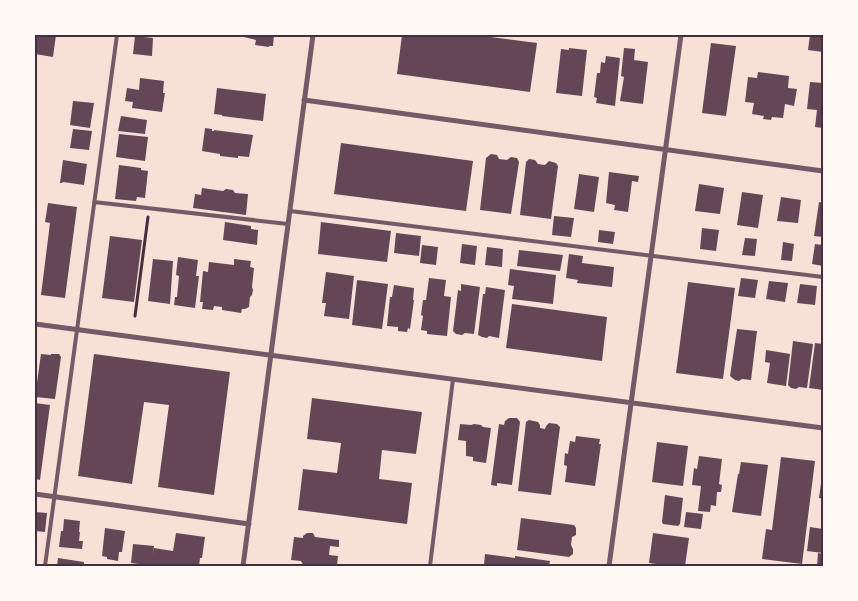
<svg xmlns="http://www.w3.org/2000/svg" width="858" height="601" viewBox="0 0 858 601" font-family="Barlow,sans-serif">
<rect width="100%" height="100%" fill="#f7e1d7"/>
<!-- building -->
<path fill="#644757" d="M35,35H56L53,57L35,54Z
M241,35H274L273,46H269V47L255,45L256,40L240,36Z
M402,35H475L537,43L530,92L397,74Z
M810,35H823V52L808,50Z
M135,36L153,38L152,56L133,54Z
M711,43L736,46L726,116L702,113Z
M569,48L587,50L582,96L556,93L561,49L569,50Z
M624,48L635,49L634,60L648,62L643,104L620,101L624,77L621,76Z
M606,56L620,58L615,106L596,103L597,98L594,97L597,73H600L601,62L605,63Z
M758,72L789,76L788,88L797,89L794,106L785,104L783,118L772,117L771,120L763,119L764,116L752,114L754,103L745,102L748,77L757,78Z
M140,78L164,81L163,93H165L162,112L132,108L133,102L125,101L127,88L139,90Z
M810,82L823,83V128L815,127L817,110L807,109Z
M217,88L266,94L263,121L222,116V115L214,114Z
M73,101L94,103L90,128L70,125Z
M121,116L147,120L145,134L118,131Z
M205,128L212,129V131H214V130L253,135L249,157L238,156V158L220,156V154L202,151Z
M73,129L92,131L89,150L70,148Z
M119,134L148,137L145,161L116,157Z
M341,143L473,161L466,211L334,194Z
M491,154L497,155L499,159L507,160L511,157L517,158L519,162L511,214L480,210L486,158Z
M529,159L535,160L538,164L545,165L549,161L556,163L558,166L551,219L520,215L526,162Z
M63,160L87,164L84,185L63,182L62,183H60Z
M119,165L141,168V170L148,171L145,198L137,197L136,201L115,199Z
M609,172L639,176L638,182L632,181L628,212L614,210L615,205L606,203Z
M579,174L599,177L594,212L574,209Z
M699,184L724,188L720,214L695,211Z
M202,188L223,191L226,189L233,190L235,193L248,194L246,215L193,208L195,194L201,195Z
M742,192L763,195L758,228L737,225Z
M781,197L801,200L798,223L777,221Z
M819,202L823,203V237L814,236Z
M48,203L77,207L65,298L41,295L50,223L45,222Z
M554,216L574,218L571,237L552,235Z
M225,222L251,226V229L258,230L257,245L223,240Z
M321,222L391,231L387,262L318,254Z
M702,228L719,230L716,251L700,249Z
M599,230L615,232L613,244L598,242Z
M396,233L421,236L419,256L394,253Z
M110,236L142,240L134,302L102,298Z
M745,238L757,239L755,256L742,255Z
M783,242L794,244L792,261L781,260Z
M462,244L477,246L475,265L460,263Z
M815,244L823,245V266L812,264Z
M422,245L438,247L436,265L420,263Z
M487,247L503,249L502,267L485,265Z
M519,250L563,255L560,271L517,266Z
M569,254L583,256L582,263L614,267L612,287L577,283L578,280L566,278Z
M178,257L198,260L196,276H199L195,308L174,305L175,297H177L179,276L176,275Z
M153,259L173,261L170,304L148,301Z
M234,259L251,261L250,267L254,268L252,287L253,290L252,295L250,297L249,307L245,309H242L241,313L222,310V307L214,306L213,310L202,309L203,302H200L203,271L208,272L209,262L234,265Z
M510,269L556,275L553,304L512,299L514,286L508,285Z
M326,272L354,276L349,319L324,316L326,303H322Z
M429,278L446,280L444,296L451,297L447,336L427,334V331L421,330L423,316L421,315L423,300H426Z
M741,278L758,280L755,298L738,296Z
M357,280L388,284L382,329L352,325Z
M769,281L788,283L785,302L766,299Z
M688,282L735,288L723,379L676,373Z
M461,284L480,287L474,334L465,333L462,335L456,334L453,331L458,290L461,291Z
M800,284L817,286L815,305L797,303Z
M394,285L414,288L413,300H414L410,329L408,328L407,332L398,331V327L387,326L390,297H392Z
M486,287L505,290L499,338L489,336L487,338L482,337L478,335L483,294H485Z
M512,304L607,317L602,361L506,348Z
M737,329L757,331L751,380L742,379L739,381L735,380L730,376Z
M793,341L813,344L807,388L799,387L796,389L791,388L788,385Z
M815,343L823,344V390L809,388Z
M766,350L790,354L786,386L767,383L770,363L765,362Z
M41,354L51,355V354H59L61,357L55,399L35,397Z
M94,354L230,372L214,495L158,487L169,405L144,402L132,484L78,476Z
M312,398L422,412L416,454L382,450L379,479L412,483L407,524L298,510L303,469L337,473L341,443L307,439Z
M35,403L50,405L40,480L35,479Z
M509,418H517L520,422L512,485L497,483V486L491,485L499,424L504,425L505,421Z
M529,420L538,422L540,425V428L545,429L546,426L549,423L557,424L560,427L551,495L518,491L526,422Z
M460,424L471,425L474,424L481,425L483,427L491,428L486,463L473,461V457L466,456V441L458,440Z
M576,436L600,439L599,444H601L595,486L565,482L567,466L564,465L565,453L568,454L570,441L575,442Z
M657,442L688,446L683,486L652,482Z
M699,456L722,459L719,484L722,485L721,492H717L716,506L711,505L710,512L698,511L701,486L692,485L694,468L697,469Z
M781,457L815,461L802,564L762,559L766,529L772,530Z
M741,462L768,465L761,516L732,512L738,474H739Z
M822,476H823V499L819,498Z
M665,495L683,498L680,524L678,526L663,524L662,522Z
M35,512L47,513L45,532L35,531Z
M686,512L703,514L701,529L684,527Z
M521,518L574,525L576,528V535L572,537L571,545L573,549V554L569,557L517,550Z
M64,519L80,521L79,532H80L79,541H83L82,549L59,547L61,531H63Z
M810,527L823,529V553L807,551Z
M105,528L125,531L122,552H119L118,561L107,559V557L102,556Z
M176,533L205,537L202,558H200L199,566H155L131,563L133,544L154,546L153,556L154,548L173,551Z
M307,533H313L315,537L339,540V547L330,546L329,555L338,556L337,565L328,564V566H324L311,564L307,566L303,565L301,561L291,560L294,537L303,538V536Z
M653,533L689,538L685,566H670L649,563Z
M818,553L823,554V566H817Z
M485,554L515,558V556L550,561L549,566H487L488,565H484Z
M58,558L84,562V566H57Z"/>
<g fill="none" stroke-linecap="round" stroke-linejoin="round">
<!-- path -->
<path stroke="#4a2c40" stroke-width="3" d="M135,316L148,217"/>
<!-- service -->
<path stroke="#755966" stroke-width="4" d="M94,202L288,224
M290,211L823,277
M45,566L117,35
M430,566L453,379"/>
<!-- minor -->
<path stroke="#755966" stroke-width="5" d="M304,100L823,171
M35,324L823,428
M35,494L249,524
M243,566L313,35
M609,566L681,35"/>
</g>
<!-- border -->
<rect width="858" height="601" fill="none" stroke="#fffaf5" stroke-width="72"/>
<rect x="36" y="36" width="786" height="529" fill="none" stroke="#4a2c40" stroke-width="2"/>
</svg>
